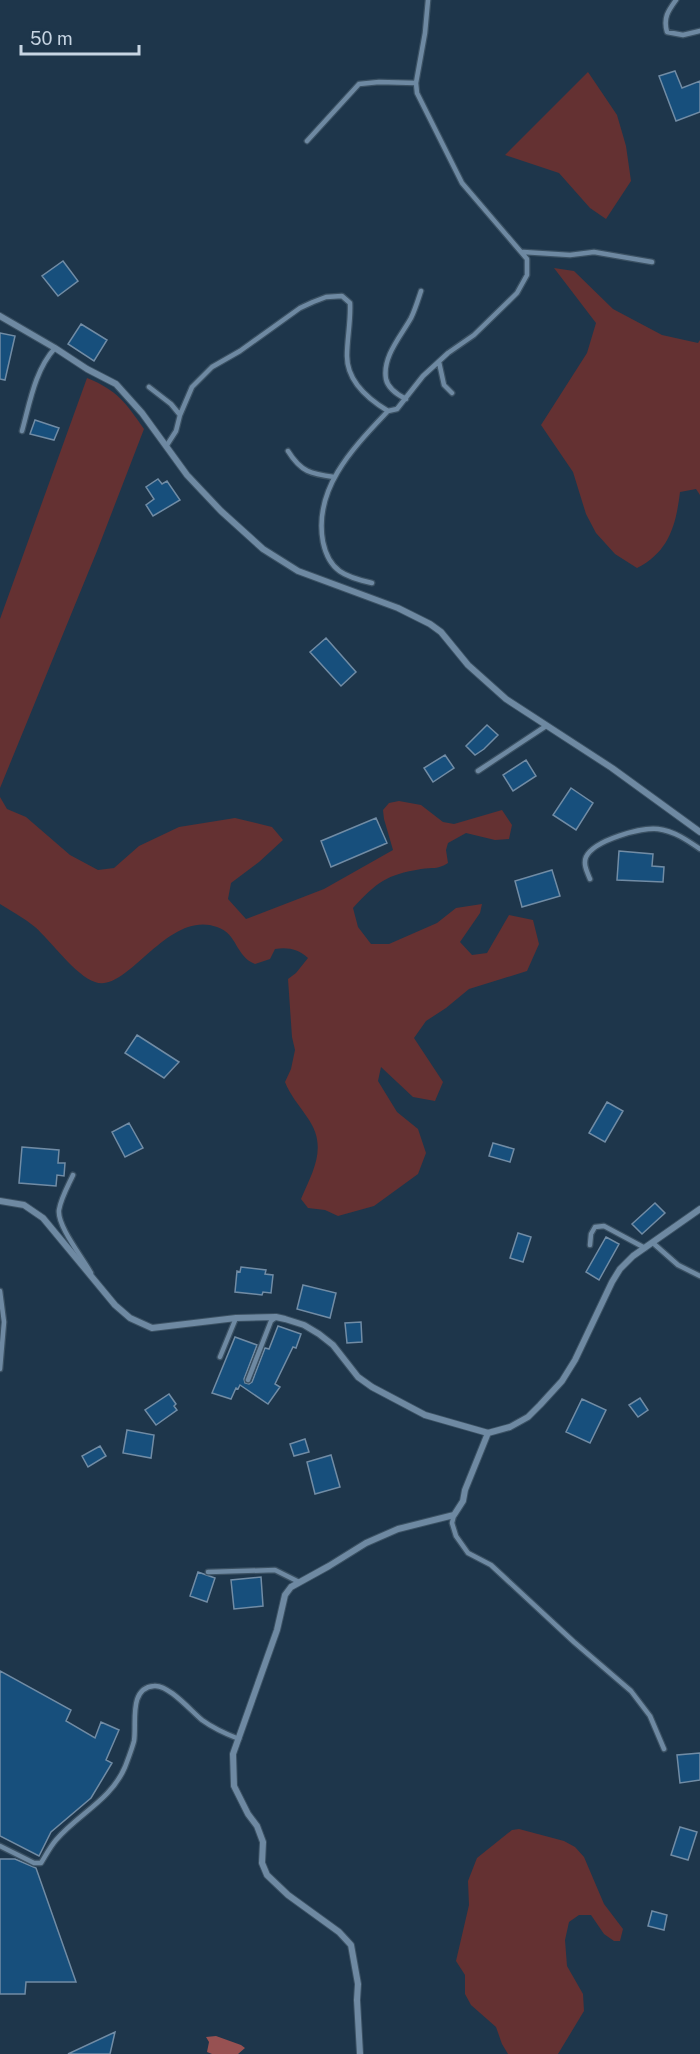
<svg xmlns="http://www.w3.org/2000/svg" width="700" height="2054" viewBox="0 0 700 2054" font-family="'Public Sans',sans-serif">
<rect width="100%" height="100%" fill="#1e364b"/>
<!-- green -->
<path fill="#643132" d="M588,72L617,115L626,146L631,181L606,219L590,208L559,173L505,155Z
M554,268L574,271L613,309L662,335L698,343L700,340V495L696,489L680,492C676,525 669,552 637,568L615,554L596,533L586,514L573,472L541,425L587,353L596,323Z
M87,378C117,390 126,403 144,429L97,551L0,788V619Z
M0,797L7,809L26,817L70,855L98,870L114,868L139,846L179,827L235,818L272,827L283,840L259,862L231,883L228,899L246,919L324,889L393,850L384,819L383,810L389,803L399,801L421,805L443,822L454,824L502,810L512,825L509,839L495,840L466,833L448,843L446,850L448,863C437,870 433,867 421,869C386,875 377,882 353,908L358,927L371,944H389L437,923L456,908L482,904L480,913L460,942L472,955L487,953L509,915L533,920L539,944L527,971L469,989L446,1008L426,1021L414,1038L443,1082L435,1101L413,1097L381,1067L378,1081L397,1112L418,1129L426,1153L418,1174L374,1206L338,1216L325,1210L308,1208L301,1199C314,1169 328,1146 307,1117C299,1105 290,1095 285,1082L291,1069L295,1050L292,1037L288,979L296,973L308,958C298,949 288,947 275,949L270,959L255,964C235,956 238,934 217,927C167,909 128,994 95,982C76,976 51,941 35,927C24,918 11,911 0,904Z
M519,1829L564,1841L575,1847L584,1857L604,1904L623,1929L620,1941H614L604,1934L591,1915H579L569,1922L565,1940L567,1966L583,1994L584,2011L558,2054H508L502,2044L496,2027L471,2005L465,1994V1975L456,1961L469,1905L468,1881L477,1858L512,1830Z"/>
<!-- water -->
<path fill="#975152" d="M216,2036L241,2045L245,2048L238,2054H212L207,2052L209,2042L206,2037Z"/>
<!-- building -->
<path fill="#174f7c" stroke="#718ca5" stroke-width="1.5" d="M675,71L682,88L700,81V112L676,121L659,76Z
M63,261L78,281L58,296L42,276Z
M81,324L107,340L94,361L68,344Z
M0,333L15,336L5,380L0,379Z
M35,420L59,428L54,440L30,434Z
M158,479L162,484L167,481L180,500L153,516L146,505L154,499L146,487Z
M326,638L356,672L341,686L310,652Z
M487,725L498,735L484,749L475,755L466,746Z
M445,755L454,768L433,782L424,768Z
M526,760L536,776L513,791L503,775Z
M571,788L593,803L576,830L553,815Z
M376,818L387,843L331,867L321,841Z
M619,851L653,854L652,866L664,867L663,882L617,880Z
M552,870L560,896L522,907L515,881Z
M137,1035L179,1062L164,1078L125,1053Z
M607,1102L623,1111L605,1142L589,1133Z
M129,1123L143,1148L125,1157L112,1132Z
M493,1143L514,1149L510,1162L489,1156Z
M22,1147L59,1150L58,1163H65L64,1176L57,1175L56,1186L19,1183Z
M655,1203L665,1213L642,1234L632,1224Z
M518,1233L531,1237L523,1262L510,1258Z
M606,1237L619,1244L599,1280L586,1272Z
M241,1267L266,1270L265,1274L273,1275L271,1293L263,1292L262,1295L235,1292L237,1271L240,1272Z
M303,1285L336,1293L330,1318L297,1309Z
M361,1322L362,1342L347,1343L345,1323Z
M278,1326L301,1334L296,1348L293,1347L275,1384L280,1387L268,1404L240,1385L238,1389L236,1388L231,1399L212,1393L235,1337L257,1345L244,1379L245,1383L249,1384L252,1382L265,1348L269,1349Z
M169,1394L176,1404L174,1406L177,1410L156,1425L145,1410Z
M640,1398L648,1410L638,1417L629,1405Z
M582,1399L606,1410L590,1443L566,1432Z
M127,1430L154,1435L151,1458L123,1453Z
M305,1439L309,1452L294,1456L290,1444Z
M100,1446L106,1456L88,1467L82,1456Z
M331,1455L340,1487L315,1494L307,1462Z
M198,1572L215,1578L207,1602L190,1596Z
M261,1577L263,1606L234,1609L231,1580Z
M0,1671L71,1710L66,1721L95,1738L101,1722L119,1730L106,1760L112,1763L91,1798L51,1832L39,1856L0,1836Z
M700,1753V1780L680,1783L677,1755Z
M680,1827L697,1832L688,1860L671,1855Z
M0,1859H15L36,1868L76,1982H26L25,1994H0Z
M652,1911L667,1915L664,1930L648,1926Z
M115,2032L110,2054H68Z"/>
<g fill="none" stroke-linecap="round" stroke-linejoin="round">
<!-- lane casing -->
<g stroke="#3b5163" stroke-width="7">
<path id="lane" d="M676,0C668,11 663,18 667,32L683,35L700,31
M307,141L359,84L379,82L416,83
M523,252L570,255L594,252L652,262
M439,362L444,385L452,393
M149,387L171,404L180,415
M406,399C398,395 388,389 386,379C382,357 401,336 411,318C415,310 418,300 421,291
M22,431C30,402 35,370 55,348
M167,445L176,431L180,415L192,387L212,367L240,351L300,308L313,302L326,297L342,296L350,303C351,321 347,338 347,356C347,381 368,399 388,411L397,409L423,376L448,353L474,335L517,293L527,275V259L462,183L417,93L416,83L425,33L428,0
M288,451C301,472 311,474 334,477
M372,583C345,577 329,571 323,542C313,488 354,447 388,411
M478,771L546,726
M590,879C587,872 583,864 586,857C594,840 642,827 658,829C674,831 687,840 700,849
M73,1175C68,1186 61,1198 59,1210C57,1226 83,1258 91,1273
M653,1243L678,1265L700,1276
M590,1245L591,1234L595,1227L604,1226L645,1248
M0,1291L4,1322L0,1369
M220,1357L236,1318
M248,1380L271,1321L276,1317
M454,1515L452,1523L456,1536L468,1553L491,1565L574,1642L631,1691L650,1716L664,1749
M208,1572L275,1570L299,1582
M0,1846L34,1863H41C46,1855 50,1847 56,1840C78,1814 111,1800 125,1767C128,1759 132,1749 134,1741C137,1724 128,1688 154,1686C168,1684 191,1711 202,1720C213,1728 226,1734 239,1739"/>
</g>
<!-- street casing -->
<g stroke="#3b5163" stroke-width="8">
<path id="street" d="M0,316L55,348L87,369L116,384L142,413L187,475L221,511L263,549L298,571L398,608L430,624L441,632L468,665L506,699L612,768L700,832
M0,1201L24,1205L43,1218L115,1305L130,1318L152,1328L236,1318L276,1317L285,1319L304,1325L319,1334L333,1345L358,1377L372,1387L425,1415L488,1433L510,1427L528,1417L540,1405L562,1381L575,1360L612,1282L620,1269L633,1256L700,1209
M360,2054L357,2000L358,1984L351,1945L339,1932L288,1895L267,1875L262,1863L263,1842L257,1826L248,1814L234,1786L233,1754L277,1630L285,1595L291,1587L329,1566L366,1543L398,1529L454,1515L463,1501L465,1490L488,1433"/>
</g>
<!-- lane -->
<use href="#lane" stroke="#6e89a2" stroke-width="4.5"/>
<!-- street -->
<use href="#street" stroke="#6e89a2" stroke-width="6"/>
</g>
<!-- scale -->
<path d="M21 45v9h118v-9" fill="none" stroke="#c7d5e3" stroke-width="3"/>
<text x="30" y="45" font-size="18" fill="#c7d5e3" stroke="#1e364b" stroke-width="4.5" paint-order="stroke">50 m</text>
</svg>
